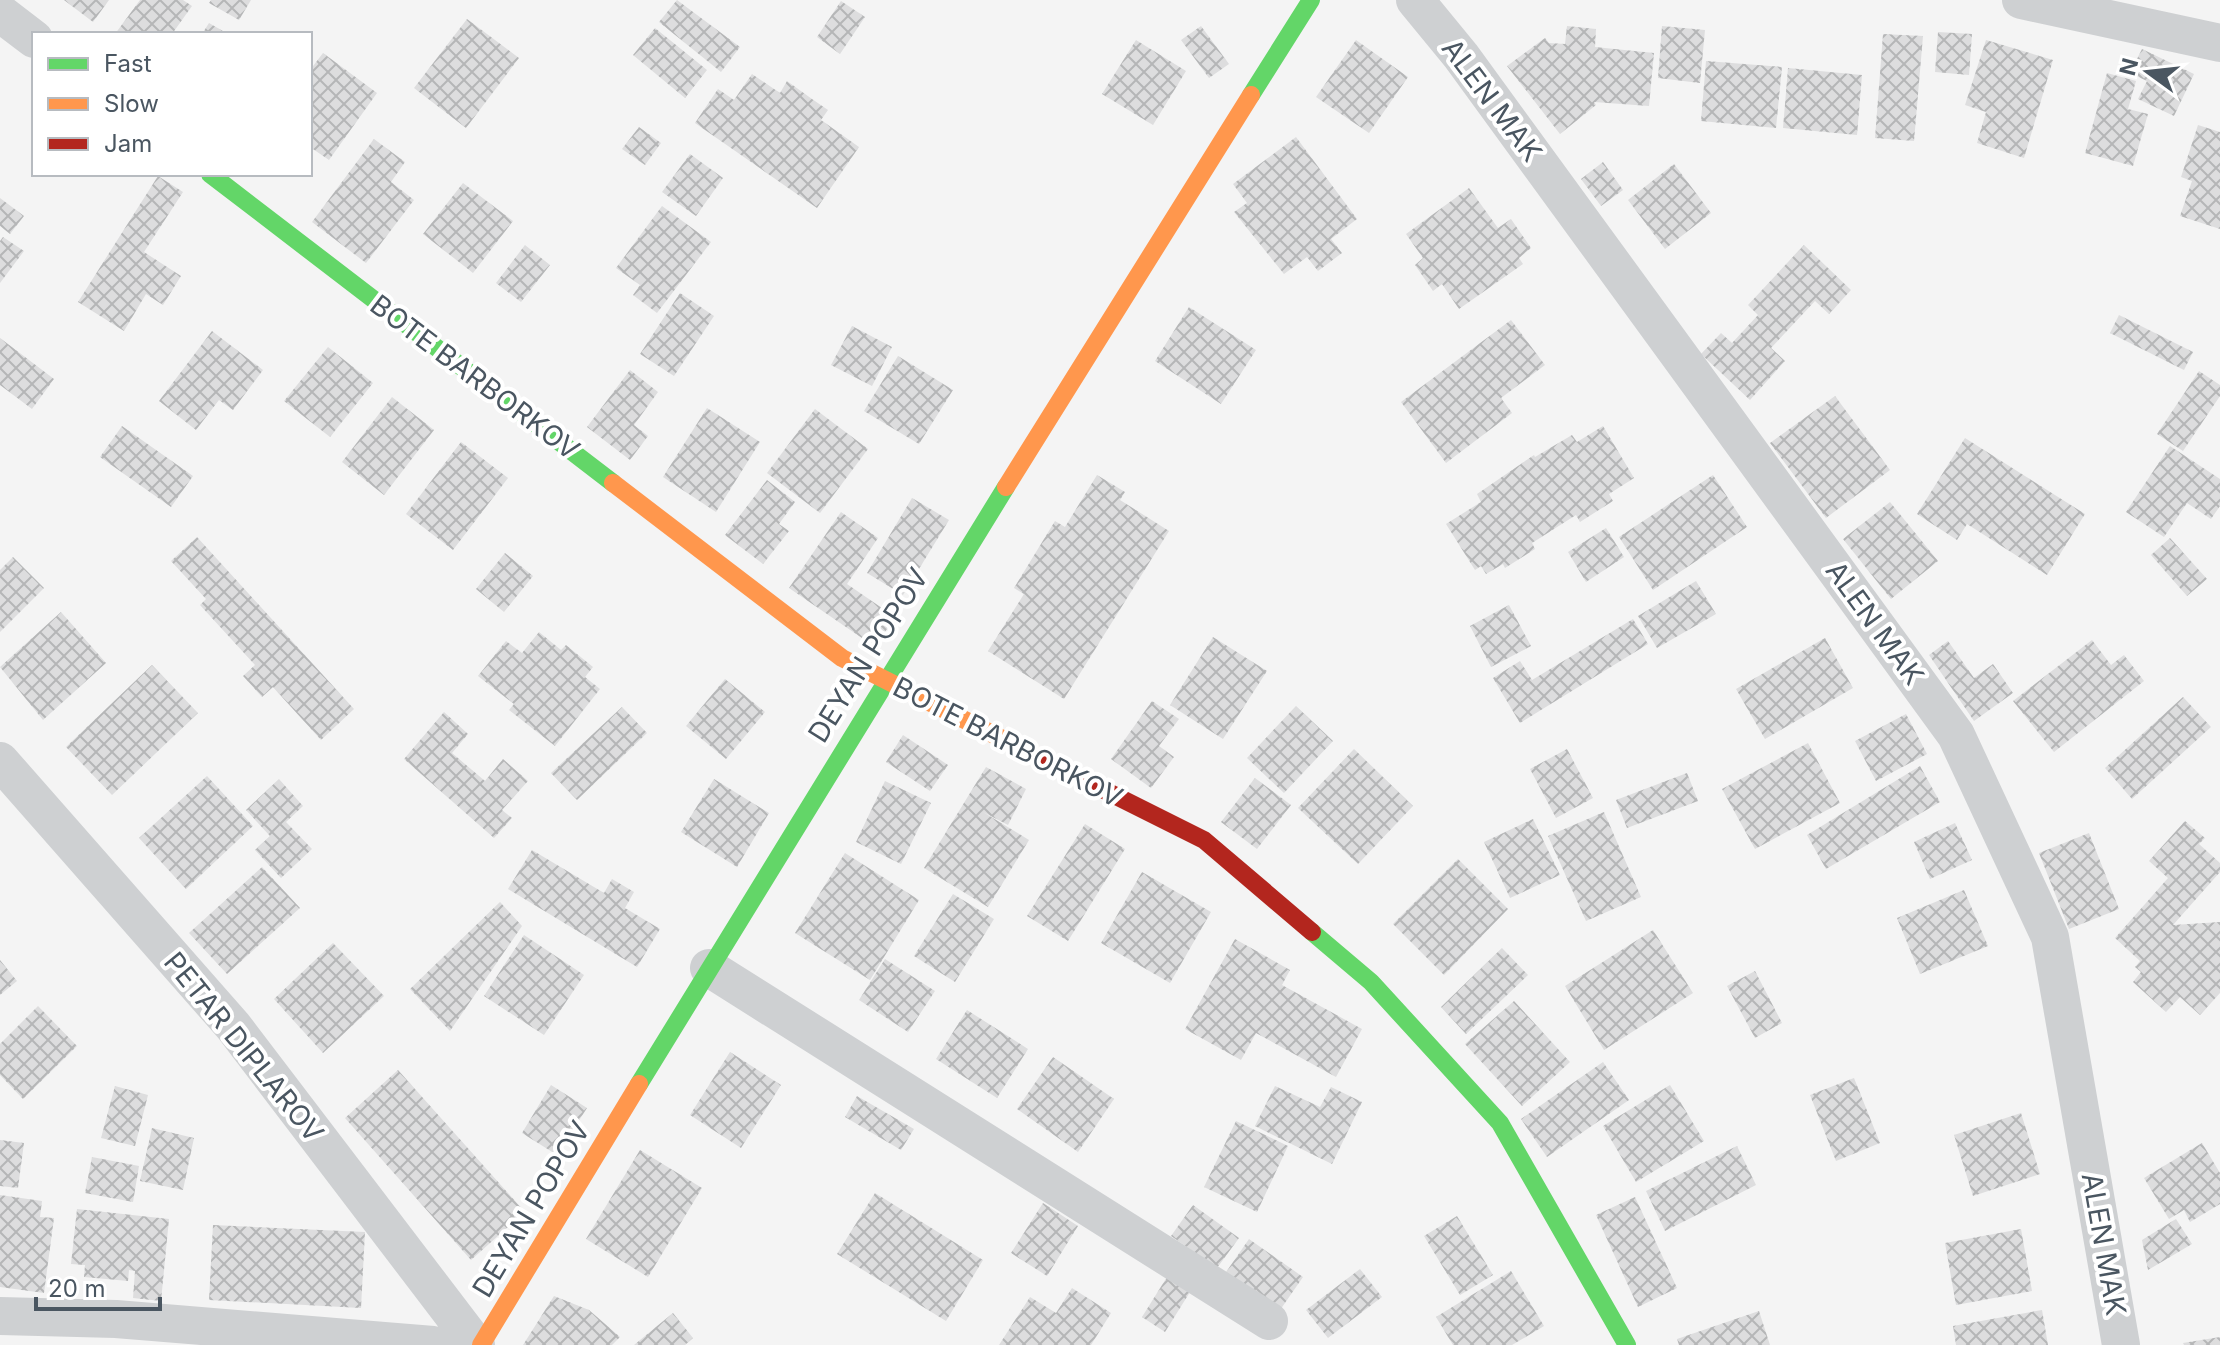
<svg xmlns="http://www.w3.org/2000/svg" width="2220" height="1345" viewBox="0 0 2220 1345" font-family="Inter,sans-serif">
<defs>
<pattern id="building-cross-hatch" width="8" height="8" patternUnits="userSpaceOnUse" patternTransform="scale(2)"><rect width="8" height="8" fill="#ddddde"/><path d="M0 0l8 8M0 8l8-8" fill="none" stroke="#b5b6b7"/></pattern>
</defs>
<rect width="100%" height="100%" fill="#f4f4f4"/>
<!-- building -->
<path fill="url(#building-cross-hatch)" d="M64,0H109L93,22Z
M140,0H183L192,6L172,34H115Z
M211,0H251L239,20L209,3Z
M677,0L740,47L721,72L659,22Z
M841,1L865,17L840,54L817,37Z
M467,19L519,58L466,128L414,88Z
M209,23L228,34H202Z
M1201,26L1229,64L1209,78L1181,40Z
M1567,26L1596,29L1595,47L1654,53L1649,106L1594,102L1596,105L1560,134L1507,66L1545,38L1549,43L1565,44Z
M1662,26L1705,30L1700,83L1658,78Z
M655,28L707,70L685,98L633,55Z
M1938,32L1972,34L1969,75L1935,72Z
M1883,34L1923,36L1914,141L1875,138Z
M1136,40L1186,71L1153,125L1102,94Z
M1356,40L1408,77L1369,133L1316,97Z
M1986,40L2053,60L2024,158L1977,143L1986,112L1965,105Z
M2142,49L2194,74L2174,116L2138,99L2147,81L2130,73Z
M323,53L377,93L329,160L310,147V70Z
M1706,61L1782,67L1776,128L1701,121Z
M1788,68L1862,75L1857,135L1783,128Z
M2107,73L2136,81L2128,109L2148,114L2133,166L2085,153Z
M752,74L780,93L787,81L812,99L828,110L821,120L859,147L817,208L695,123L718,89L734,100Z
M2198,125L2220,132V229L2180,216L2192,181L2181,177Z
M639,127L661,143L645,165L622,149Z
M1296,137L1357,219L1331,239L1342,253L1318,271L1307,257L1284,274L1234,212L1247,203L1233,184Z
M374,139L405,162L391,182L414,200L366,263L312,222Z
M690,154L723,178L696,216L662,192Z
M1603,162L1623,190L1601,206L1581,179Z
M1674,164L1711,213L1665,249L1628,200Z
M158,176L183,192L144,252L181,276L163,305L146,294L124,331L78,302Z
M463,183L513,221L473,273L423,234Z
M1469,188L1498,228L1511,219L1531,248L1519,258L1523,264L1459,309L1442,284L1433,291L1415,265L1423,258L1406,234Z
M0,198L24,216L10,234L0,226Z
M662,206L711,242L657,313L633,295L640,285L616,268Z
M3,237L24,251L0,283V241Z
M525,245L550,265L521,302L496,283Z
M1804,245L1851,290L1829,314L1815,301L1771,348L1785,361L1750,400L1701,354L1721,333L1732,343L1758,315L1748,305Z
M680,293L714,316L674,376L640,354Z
M1189,307L1256,350L1221,404L1155,361Z
M2119,315L2193,352L2184,370L2110,333Z
M1511,320L1545,365L1501,398L1512,413L1446,463L1401,402Z
M852,326L892,347L872,386L831,365Z
M212,331L263,370L233,410L219,400L196,430L159,401Z
M0,338L54,379L32,409L0,385Z
M328,347L373,383L330,437L284,401Z
M898,356L953,390L919,444L864,411Z
M630,370L658,392L634,425L648,436L630,460L587,427Z
M2199,371L2220,385V396L2183,451L2157,434Z
M1835,396L1890,470L1826,518L1770,443Z
M392,397L434,430L384,495L342,462Z
M707,408L760,442L716,512L663,477Z
M815,409L868,449L820,513L767,473Z
M122,426L193,476L171,507L100,457Z
M1603,426L1634,478L1609,494L1613,501L1580,522L1576,515L1532,543L1535,549L1505,568L1503,564L1486,574L1481,566L1475,570L1446,524L1481,502L1477,494L1534,455L1535,457L1572,435L1577,442Z
M1965,438L2085,514L2047,575L1967,524L1957,540L1917,514Z
M461,442L508,478L453,550L406,514Z
M2170,446L2220,479V506L2211,519L2187,503L2164,537L2126,512Z
M1097,475L1125,492L1120,500L1169,531L1064,699L988,651L1024,594L1014,588L1055,521L1065,527Z
M1713,475L1747,527L1653,590L1619,537Z
M767,480L795,502L779,524L789,531L763,564L725,535Z
M912,498L949,520L903,595L867,573Z
M1890,502L1938,561L1891,599L1843,539Z
M841,512L878,538L847,584L895,617L875,647L789,588Z
M1606,528L1624,557L1586,582L1568,552Z
M197,537L354,709L321,740L273,687L262,697L243,676L255,665L200,605L206,599L171,561Z
M2170,538L2207,579L2187,596L2151,555Z
M505,553L533,576L504,612L476,589Z
M13,557L44,588L0,632V570Z
M1696,581L1716,614L1657,648L1638,616Z
M1509,605L1531,646L1491,667L1470,626Z
M61,612L106,663L43,720L0,667Z
M1633,619L1648,644L1520,723L1493,678L1520,661L1532,680Z
M539,632L561,650L566,645L593,667L585,677L600,689L555,746L509,710L514,704L478,676L506,641L522,653Z
M1213,637L1267,671L1223,739L1170,705Z
M1825,638L1853,688L1765,739L1736,689Z
M2092,640L2111,665L2124,655L2144,681L2054,752L2013,701Z
M1948,641L1974,678L1993,664L2013,693L1974,721L1929,655Z
M152,665L198,713L112,795L66,747Z
M725,679L765,712L726,759L686,726Z
M2183,697L2211,727L2132,799L2105,768Z
M1152,701L1179,719L1159,746L1174,757L1151,788L1111,759Z
M1296,706L1333,741L1284,793L1247,758Z
M622,707L647,733L577,800L551,773Z
M444,712L468,734L452,753L485,781L503,759L528,781L502,810L512,818L494,838L404,759Z
M1906,714L1927,754L1876,781L1855,741Z
M903,735L948,765L930,791L886,762Z
M1808,743L1840,803L1755,849L1722,789Z
M1354,749L1413,806L1358,864L1298,808Z
M1567,749L1593,798L1556,818L1530,769Z
M1920,766L1940,802L1826,869L1807,835Z
M986,767L1026,789L1008,825L983,812L1029,840L988,907L924,868Z
M1687,773L1698,801L1627,828L1616,800Z
M207,776L253,826L186,889L139,838Z
M1255,778L1291,805L1257,849L1221,822Z
M279,779L303,806L286,822L312,849L281,878L255,850L270,836L246,810Z
M714,779L769,813L737,867L681,832Z
M885,781L931,803L901,864L856,842Z
M1604,812L1641,897L1586,921L1548,836Z
M1533,819L1560,875L1510,898L1484,842Z
M2185,821L2205,838L2199,844L2220,863V872L2173,925L2220,922V993L2200,1015L2180,997L2166,1012L2133,982L2141,972L2135,967L2140,961L2115,938L2168,878L2149,861Z
M1955,823L1972,860L1930,879L1914,842Z
M1085,824L1125,849L1068,941L1027,916Z
M2089,833L2119,909L2069,929L2039,853Z
M532,850L604,893L612,879L634,892L625,908L660,929L637,967L508,889Z
M845,853L919,900L870,980L795,933Z
M1458,859L1508,909L1444,975L1393,924Z
M262,867L300,908L227,974L189,933Z
M1142,872L1211,912L1170,983L1101,943Z
M1964,890L1988,946L1920,974L1897,918Z
M953,894L994,919L955,982L914,956Z
M500,902L522,926L450,1031L410,989Z
M1653,930L1693,993L1604,1050L1565,986Z
M524,935L584,975L544,1035L484,996Z
M1235,939L1290,970L1282,985L1362,1029L1336,1077L1256,1033L1241,1060L1185,1029Z
M333,943L384,996L323,1053L274,999Z
M1502,948L1528,975L1466,1034L1441,1007Z
M885,959L935,991L908,1032L859,1000Z
M0,960L17,981L0,995Z
M1755,971L1782,1023L1755,1038L1727,986Z
M1514,1001L1570,1062L1522,1106L1465,1044Z
M38,1006L77,1046L23,1099L0,1075V1044Z
M967,1010L1028,1049L997,1098L936,1059Z
M730,1052L781,1085L741,1148L690,1115Z
M1053,1057L1114,1099L1078,1152L1017,1109Z
M1603,1062L1629,1100L1547,1157L1521,1119Z
M398,1070L525,1212L471,1260L345,1118Z
M1854,1078L1880,1143L1836,1161L1810,1095Z
M551,1085L587,1108L557,1155L522,1133Z
M1670,1085L1704,1141L1636,1182L1603,1126Z
M115,1086L148,1095L135,1146L101,1138Z
M1275,1086L1320,1107L1331,1087L1362,1102L1332,1164L1255,1126Z
M857,1096L914,1129L901,1150L845,1117Z
M2021,1113L2040,1174L1973,1196L1954,1135Z
M1236,1121L1288,1146L1257,1212L1204,1187Z
M152,1128L194,1138L183,1190L140,1181Z
M0,1140L24,1143L18,1188L0,1186Z
M2202,1143L2220,1173V1204L2190,1222L2184,1210L2169,1219L2144,1178Z
M1737,1146L1756,1185L1665,1231L1646,1191Z
M640,1150L702,1188L648,1277L586,1239Z
M92,1157L139,1166L133,1202L85,1193Z
M875,1193L983,1260L946,1321L837,1254Z
M0,1195L42,1201L40,1217L54,1218L44,1293L0,1287Z
M1635,1197L1677,1288L1638,1307L1596,1215Z
M1043,1203L1078,1226L1047,1276L1011,1253Z
M1193,1205L1239,1238L1217,1268L1171,1236Z
M77,1209L169,1219L161,1301L133,1298L135,1271L129,1270L128,1281L84,1277L85,1265L71,1264Z
M1457,1216L1493,1275L1460,1295L1424,1236Z
M2176,1219L2192,1244L2148,1270L2142,1240Z
M213,1225L365,1232L361,1308L209,1300Z
M2021,1229L2032,1291L1956,1305L1945,1243Z
M1249,1239L1303,1277L1278,1313L1224,1275Z
M1360,1269L1382,1297L1328,1338L1306,1310Z
M1511,1271L1544,1326L1512,1345H1453L1436,1317Z
M1167,1277L1190,1292L1165,1332L1142,1317Z
M1072,1288L1111,1313L1091,1345H999L1030,1297L1056,1313Z
M554,1296L589,1310L620,1337L612,1345H523Z
M2042,1310L2048,1345H1956L1953,1326Z
M1759,1311L1770,1345H1679L1677,1339Z
M673,1313L693,1338L685,1345H634Z
M2220,1337V1345H2184L2183,1343Z"/>
<g fill="none" stroke-linecap="round" stroke-linejoin="round">
<!-- street -->
<path stroke="#ced0d2" stroke-width="38" d="M1415,0L1461,56L1956,735L2050,937L2121,1345
M2021,0L2220,43
M0,13L34,39
M0,761L233,1026L476,1345
M709,968L1269,1321
M0,1316L116,1319L433,1345"/>
<!-- fast -->
<path stroke="#63d668" stroke-width="18" d="M1251,95L1311,0
M210,174L613,483
M1312,932L1371,982L1500,1123L1627,1345
M639,1084L1006,487"/>
<!-- slow -->
<path stroke="#ff974d" stroke-width="18" d="M613,483L842,658L1040,758
M1006,487L1251,95
M481,1345L639,1084"/>
<!-- jam -->
<path stroke="#b3261e" stroke-width="18" d="M1040,758L1204,840L1312,932"/>
</g>
<g text-anchor="middle" stroke-width="8" stroke-linejoin="round" paint-order="stroke">
<!-- street labels -->
<g font-size="28" fill="#4a5661" stroke="#fff">
<text transform="translate(1492 100) rotate(53)" y="10">ALEN MAK</text>
<text transform="translate(475 377) rotate(37)" y="10">BOTE BARBORKOV</text>
<text transform="translate(1875 623) rotate(54)" y="10">ALEN MAK</text>
<text transform="translate(868 655) rotate(-58)" y="10">DEYAN POPOV</text>
<text transform="translate(1008 742) rotate(27)" y="10">BOTE BARBORKOV</text>
<text transform="translate(244 1047) rotate(51)" y="10">PETAR DIPLAROV</text>
<text transform="translate(531 1209) rotate(-59)" y="10">DEYAN POPOV</text>
<text transform="translate(2104 1244) rotate(80)" y="10">ALEN MAK</text>
</g>
</g>
<!-- legend -->
<rect x="32" y="32" width="280" height="144" fill="#ffffff" stroke="#b7bbc0" stroke-width="2"/>
<rect x="48" y="58" width="40" height="12" fill="#63d668" stroke="#b7bbc0" stroke-width="2"/>
<text x="104" y="72" font-size="24" fill="#4a5661">Fast</text>
<rect x="48" y="98" width="40" height="12" fill="#ff974d" stroke="#b7bbc0" stroke-width="2"/>
<text x="104" y="112" font-size="24" fill="#4a5661">Slow</text>
<rect x="48" y="138" width="40" height="12" fill="#b3261e" stroke="#b7bbc0" stroke-width="2"/>
<text x="104" y="152" font-size="24" fill="#4a5661">Jam</text>
<!-- north arrow -->
<g transform="translate(2148 72) rotate(285)" stroke="#ffffff" stroke-width="6" paint-order="stroke">
<path d="M0-6L14 30L0 20L-14 30Z" fill="#4a5661"/>
<text y="-12" font-size="22" font-weight="bold" text-anchor="middle" fill="#4a5661">N</text>
</g>
<!-- scale -->
<path d="M36 1297v12h124v-12" fill="none" stroke="#4a5661" stroke-width="4"/>
<text x="48" y="1297" font-size="24" fill="#4a5661" stroke="#ffffff" stroke-width="6" paint-order="stroke">20 m</text>
</svg>
